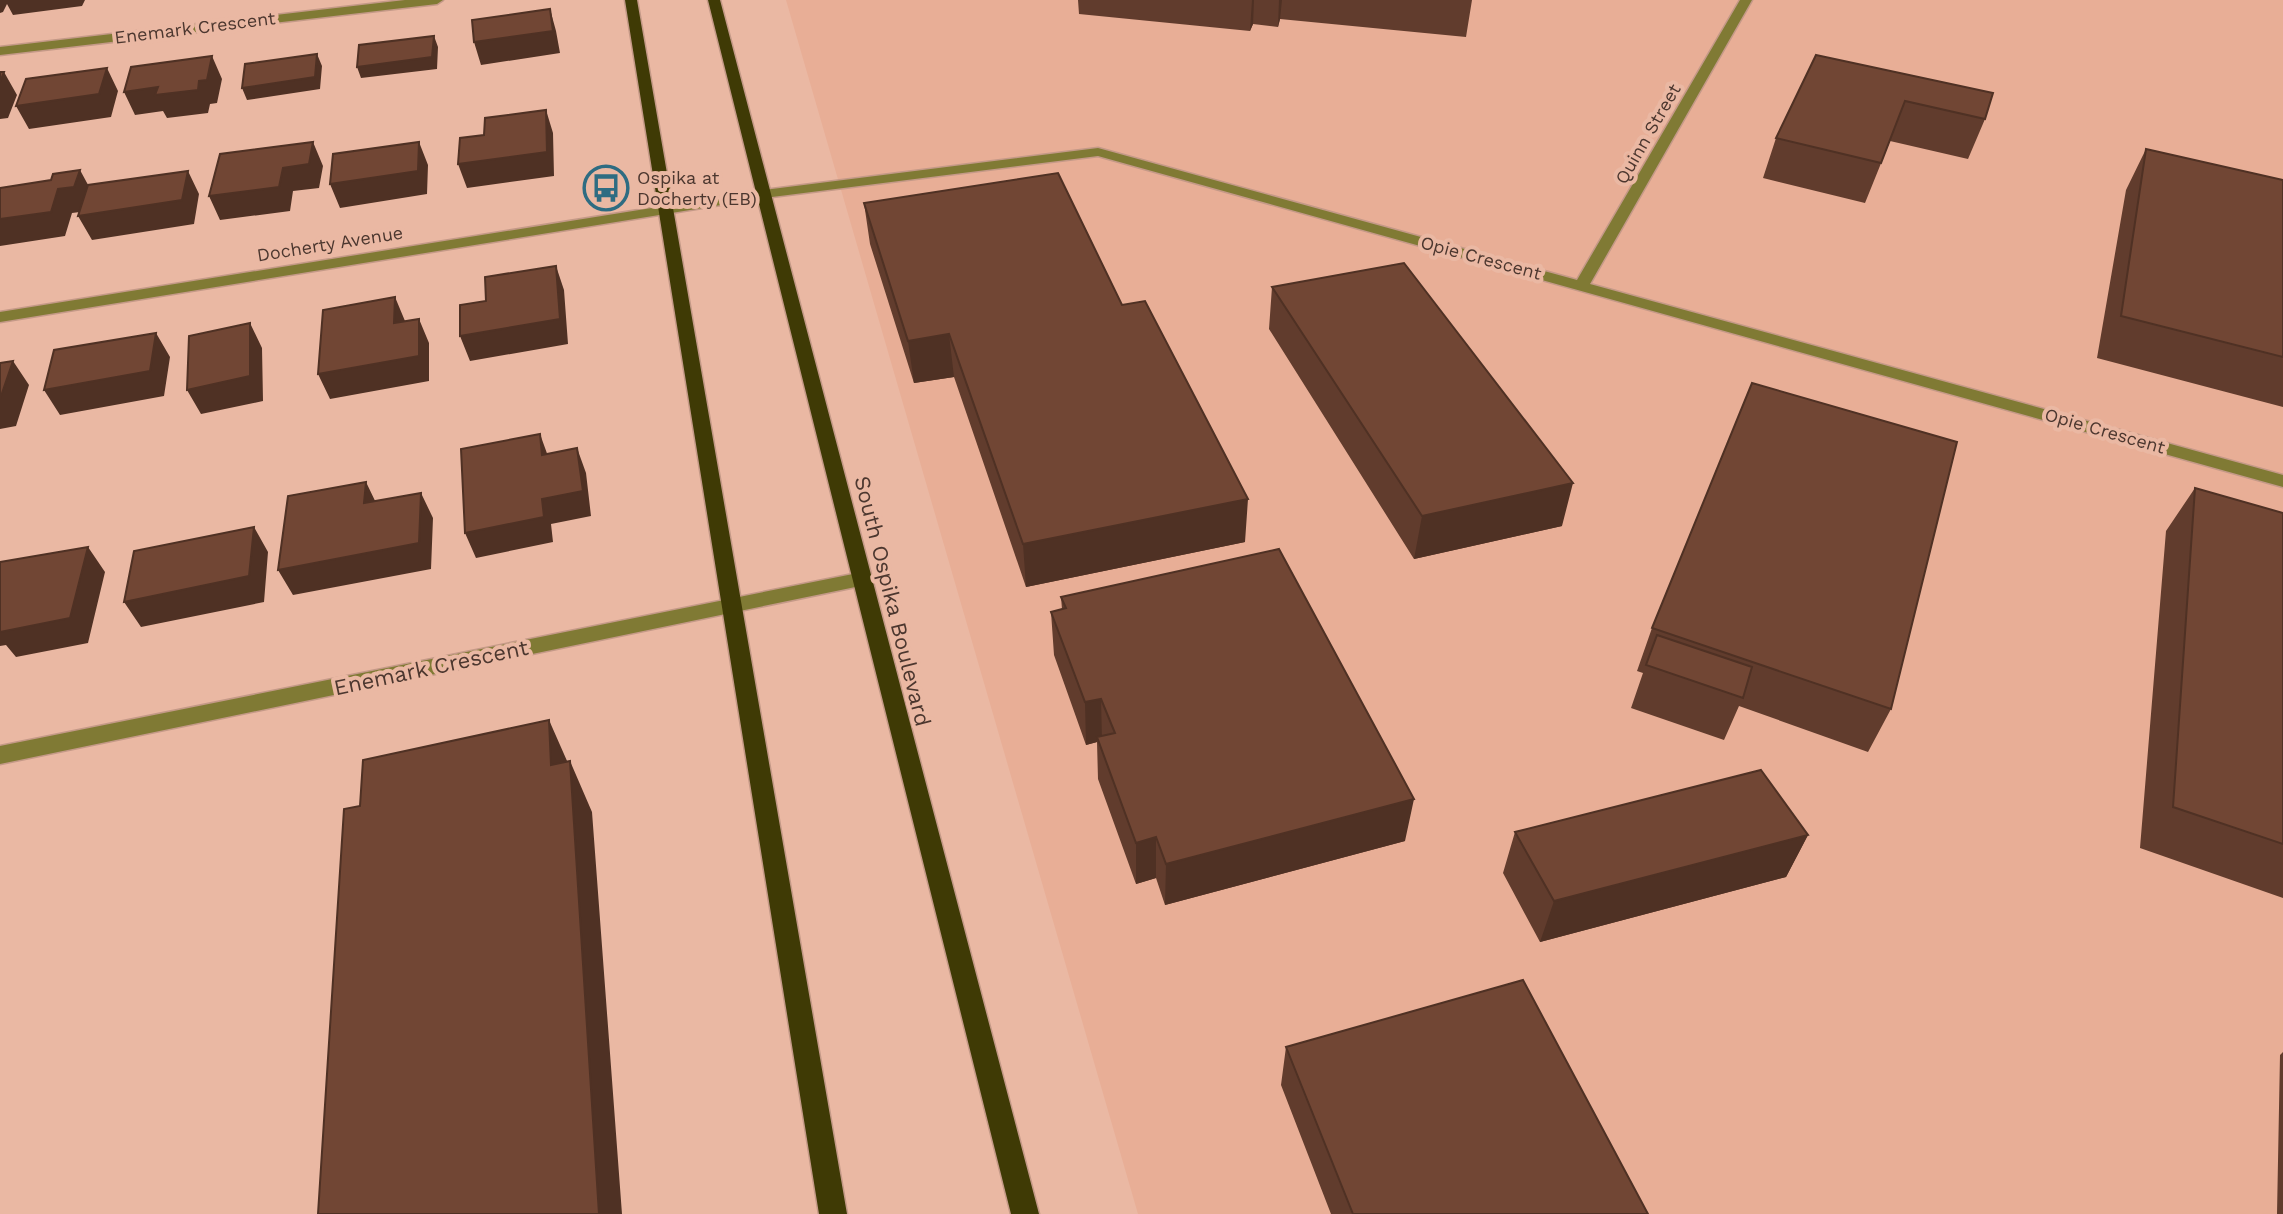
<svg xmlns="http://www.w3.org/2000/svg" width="2283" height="1214" viewBox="0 0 2283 1214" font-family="'Work Sans',sans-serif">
<rect width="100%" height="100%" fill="#eab8a3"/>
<!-- built -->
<path fill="#e8ae96" d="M786,0H2283V1214H1138Z"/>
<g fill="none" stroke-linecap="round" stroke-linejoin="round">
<!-- minor casing -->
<g stroke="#c49987" stroke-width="3">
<path id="minor" d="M405,0H443L437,4L0,55V47Z
M1740,0H1752L1590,284L2283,475V487L1098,156L764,198L0,322V312L764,190L1098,148L1577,280Z
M863,572L873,579L870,584L0,764V746Z"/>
</g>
<!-- major casing -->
<g stroke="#c49987" stroke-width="3">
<path id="major" d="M625,0H637L847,1214H819Z
M708,0H720L1039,1214H1011Z"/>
</g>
<!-- minor -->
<use href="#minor" fill="#807a34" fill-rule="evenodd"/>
<!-- major -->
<use href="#major" fill="#3f3a05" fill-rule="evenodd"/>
</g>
<!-- wall -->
<path fill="#613c2d" d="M1078,0H1472L1466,37L1280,19L1278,27L1253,24L1250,31L1079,14Z
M1816,55L1985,119L1968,159L1890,141L1865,203L1763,178L1776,138Z
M2146,149L2283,180V407L2097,358L2126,190Z
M864,203L1122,305L1245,542L1026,587L954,377L914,383L870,244Z
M1272,287L1562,526L1414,559L1269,329Z
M2195,488L2283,513V898L2140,848L2166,531Z
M1061,597L1405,841L1165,905L1156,878L1136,884L1098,779L1097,742L1086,745L1054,655L1051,612L1062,609Z
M1652,628L1891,709L1868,752L1739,706L1724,740L1631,708L1643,673L1637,671Z
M1515,832L1808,835L1786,877L1540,942L1503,873Z
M1286,1047L1648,1214H1331L1281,1085Z
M2283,1052V1214H2277L2280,1055Z"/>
<!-- shaded-wall -->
<path fill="#4f3124" d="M0,0H85L82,6L13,15L7,4L3,12L0,13Z
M1252,0H1254L1253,24L1250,31Z
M1279,0H1282L1280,19L1278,27Z
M550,9L556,31L560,53L481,65L474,42Z
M434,36L438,47L437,69L361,78L357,67Z
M317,54L322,66L320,89L247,100L242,88Z
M212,56L222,79L217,103L210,104L208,113L167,118L163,111L135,115L124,92L199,81Z
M107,68L118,91L111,117L29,129L16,106Z
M4,72L17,95L8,118L0,119V82Z
M546,110L553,133L554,176L467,188L458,164Z
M313,142L323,166L319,188L293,191L290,211L220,220L209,196L283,168Z
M419,142L428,165L427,194L340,208L330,184Z
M80,170L93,194L88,211L72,213L65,236L0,246V219L58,189Z
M188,171L199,194L194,224L92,240L78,216Z
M556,266L564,290L568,344L470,361L460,336Z
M395,297L405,321L394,323Z
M419,319L429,343V381L330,399L318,374Z
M250,323L262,348L263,401L201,414L187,390Z
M156,333L170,357L164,396L60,415L44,390Z
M949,334L954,377L914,383L908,341Z
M13,361L29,385L16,426L0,429V399Z
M540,434L549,459L542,455Z
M577,448L586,473L591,516L551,524L553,542L476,558L465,533L542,499Z
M366,482L378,507L364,503Z
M1573,483L1562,526L1414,559L1422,516Z
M421,493L433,518L431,569L293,595L278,570Z
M1248,499L1245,542L1026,587L1023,544Z
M254,527L268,552L264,602L141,627L124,602Z
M88,547L105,572L88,643L16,657L6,645L0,646V617Z
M1101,699L1102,741L1097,737V742L1086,745L1085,702Z
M549,720L571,770L570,761L592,812L622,1214H599L551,765Z
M1414,799L1405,841L1165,905L1166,864Z
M1808,835L1786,877L1540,942L1554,901Z
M1156,837V878L1136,884V843Z"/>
<!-- building -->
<path fill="#714634" stroke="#4f3124" stroke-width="2" d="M550,9L553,31L474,42L472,20Z
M434,36L432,57L357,67L359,45Z
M317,54L315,77L242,88L245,64Z
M1816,55L1993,93L1985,119L1905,101L1881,163L1776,138Z
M212,56L207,80L199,81L198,90L155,95L158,87L124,92L131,67Z
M107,68L99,94L16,106L26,79Z
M0,72H4L0,82Z
M546,110L547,152L458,164L460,138L484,135L485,118Z
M313,142L309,164L283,168L279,187L209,196L220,154Z
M419,142L418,171L330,184L333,154Z
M2146,149L2283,180V357L2121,316Z
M80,170L74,187L58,189L51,212L0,219V188L51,180L53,174Z
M188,171L182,200L78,216L88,185Z
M1058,173L1122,305L1145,301L1248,499L1023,544L949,334L908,341L864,203Z
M1404,263L1573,483L1422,516L1272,287Z
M556,266L560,319L460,336V305L486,301L485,277Z
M395,297L394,323L419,319V356L318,374L323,310Z
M250,323V376L187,390L189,336Z
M156,333L150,371L44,390L54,350Z
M13,361L0,399V363Z
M1752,383L1957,442L1891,709L1652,628Z
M540,434L542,455L577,448L583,491L542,499L544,517L465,533L461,449Z
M366,482L364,503L421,493L419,543L278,570L288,496Z
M2195,488L2283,513V844L2173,807Z
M254,527L249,576L124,602L134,551Z
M88,547L70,618L0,632V562Z
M1279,549L1414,799L1166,864L1156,837L1136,843L1097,737L1115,733L1101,699L1085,702L1051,612L1066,608L1061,597Z
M1657,635L1752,667L1743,698L1646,665Z
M549,720L551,765L570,761L599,1214H318L344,809L360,806L363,760Z
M1761,770L1808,835L1554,901L1515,832Z
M1523,980L1648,1214H1353L1286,1047Z"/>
<!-- icons -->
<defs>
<g id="bus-ring" transform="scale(2.3)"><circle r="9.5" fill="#eab8a3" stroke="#2e6c82" stroke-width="1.5"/><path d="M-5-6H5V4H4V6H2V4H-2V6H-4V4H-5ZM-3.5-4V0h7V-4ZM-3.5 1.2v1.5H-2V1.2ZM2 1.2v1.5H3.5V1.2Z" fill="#2e6c82"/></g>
</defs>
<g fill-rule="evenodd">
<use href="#bus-ring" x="606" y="188"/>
</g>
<g text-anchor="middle" stroke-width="8" stroke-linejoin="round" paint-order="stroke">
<!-- far-street labels -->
<g font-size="18" fill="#4c372f" stroke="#eab8a3">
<text transform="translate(195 28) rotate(-7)" y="6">Enemark Crescent</text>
<text transform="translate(1648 134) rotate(-60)" y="6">Quinn Street</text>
<text transform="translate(330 244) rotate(-9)" y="6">Docherty Avenue</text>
<text transform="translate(1481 258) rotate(15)" y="6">Opie Crescent</text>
<text transform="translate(2105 431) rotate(16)" y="6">Opie Crescent</text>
</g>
<!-- far-poi labels -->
<g font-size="18" fill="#4c372f" stroke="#eab8a3" text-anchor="start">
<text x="637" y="184">Ospika at<tspan x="637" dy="21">Docherty (EB)</tspan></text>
</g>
<!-- street labels -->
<g font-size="22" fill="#4c372f" stroke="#eab8a3">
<text transform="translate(893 601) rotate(76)" y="8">South Ospika Boulevard</text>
<text transform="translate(431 667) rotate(-12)" y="8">Enemark Crescent</text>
</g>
</g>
</svg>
